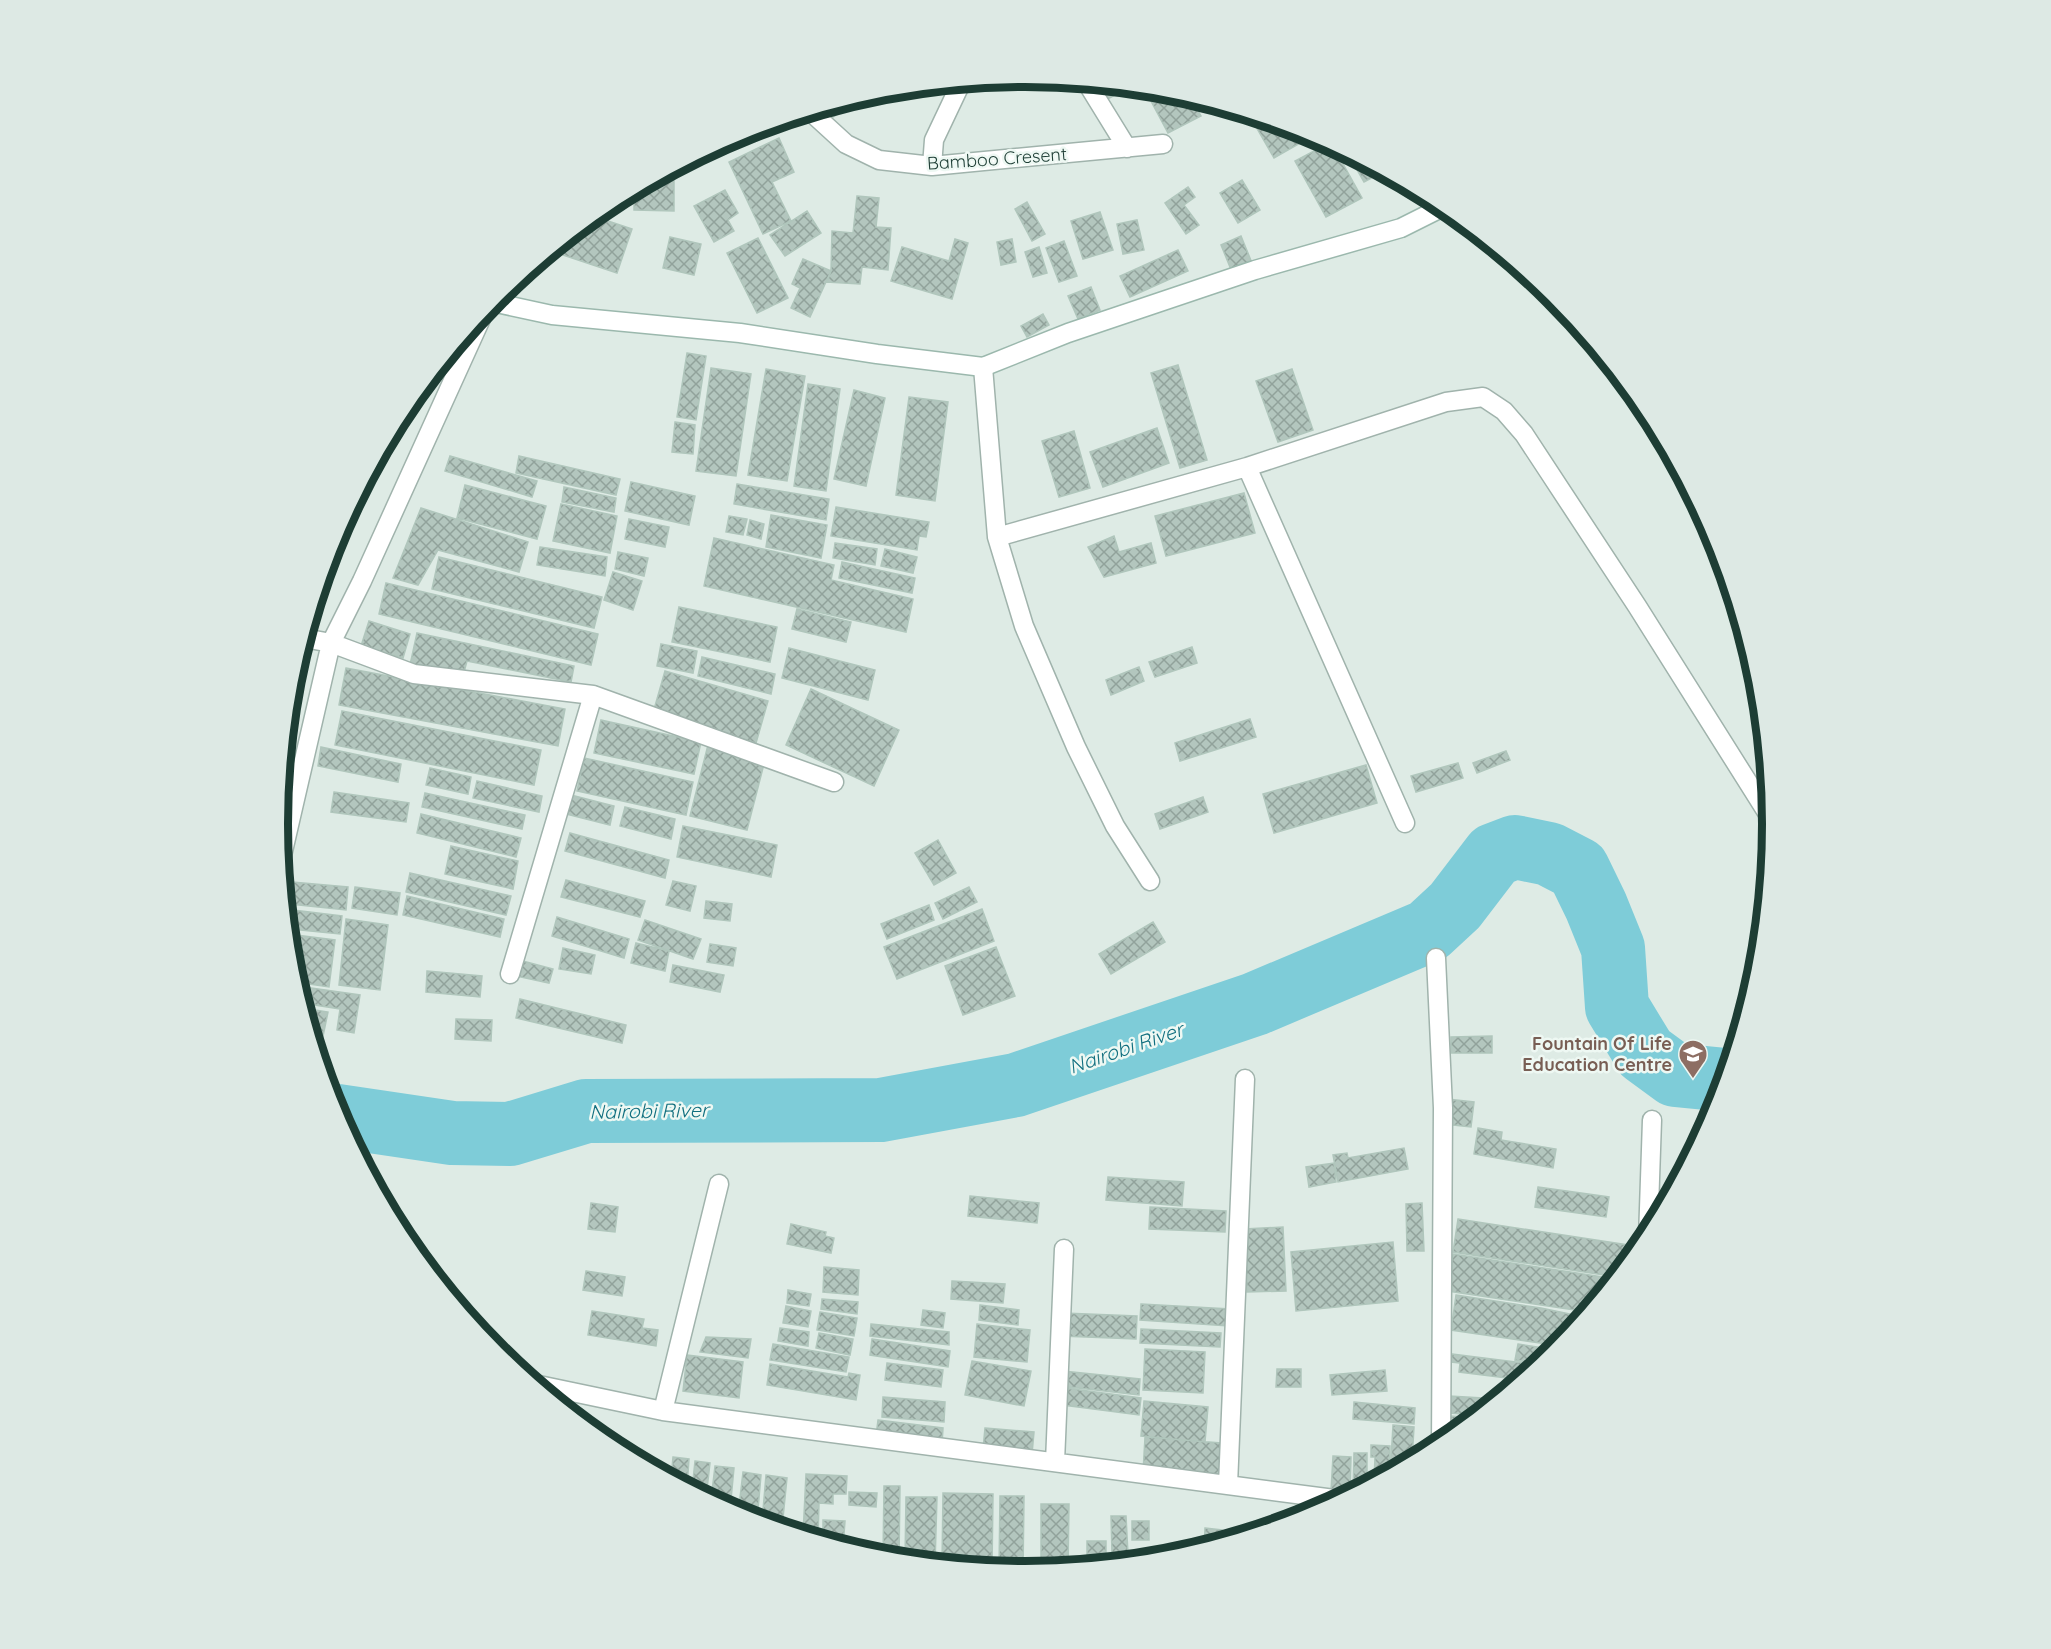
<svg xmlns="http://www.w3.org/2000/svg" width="2051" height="1649" viewBox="0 0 2051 1649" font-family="Quicksand,sans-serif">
<defs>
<pattern id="building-cross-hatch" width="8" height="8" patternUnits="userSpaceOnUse" patternTransform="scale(1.5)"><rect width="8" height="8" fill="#b3c6be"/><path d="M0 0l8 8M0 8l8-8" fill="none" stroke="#91a29b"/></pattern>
</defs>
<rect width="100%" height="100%" fill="#deebe5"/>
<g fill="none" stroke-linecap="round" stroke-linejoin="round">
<!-- river -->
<path stroke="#7eccd8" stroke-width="64" d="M337,1116L452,1133L510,1134L586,1111L881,1110L1016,1085L1255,1004L1428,931L1455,906L1494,855L1515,847L1549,854L1578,869L1596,906L1613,948L1617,1007L1645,1053L1675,1075L1726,1080"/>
</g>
<!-- building -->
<path fill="url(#building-cross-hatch)" stroke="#b0c6bc" stroke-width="1.5" d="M1095,83L1130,87L1104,101Z
M1144,88L1172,91L1190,97L1201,116L1168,133Z
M871,94L833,117L827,107Z
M1265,119L1293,128L1302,142L1274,158L1255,125Z
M779,138L794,172L772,182L791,221L763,234L729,162Z
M1329,143L1332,144L1362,198L1326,217L1295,161Z
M1358,158L1383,172L1364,182L1352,161Z
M651,180L674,181V211L634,210V189Z
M1242,180L1260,210L1238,223L1220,193Z
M1188,187L1195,197L1184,205L1199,225L1186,234L1165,203Z
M725,190L738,213L728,220L734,231L714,242L694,206Z
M857,196L879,198L876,227L891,228L888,270L862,267L860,284L827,282L831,271L832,231L853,233Z
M1027,202L1045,234L1032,241L1015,209Z
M807,211L821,233L785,256L770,235Z
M1100,212L1113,250L1083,259L1071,221Z
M593,216L632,229L617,273L551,251Z
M1137,220L1144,250L1123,254L1117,224Z
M1241,236L1252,263L1232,272L1221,245Z
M670,237L701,244L694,275L663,268Z
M758,238L788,298L757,313L727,253Z
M955,239L968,243L952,299L891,281L902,247L949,261Z
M1012,239L1016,262L1001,265L997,242Z
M1064,241L1077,276L1059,282L1046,248Z
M1039,247L1047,273L1033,277L1025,252Z
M1178,250L1188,271L1130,297L1120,276Z
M803,259L831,271L810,317L791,308L800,288L792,284Z
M1091,287L1100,310L1078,319L1068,296Z
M1043,314L1049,325L1027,337L1021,326Z
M687,353L706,356L696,420L677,417Z
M1178,365L1207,460L1180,468L1151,373Z
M711,368L751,374L736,476L696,471Z
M766,369L805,376L787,481L748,475Z
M1292,369L1313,430L1278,442L1256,381Z
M808,384L840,389L826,491L794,486Z
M854,390L885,398L866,486L834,479Z
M909,397L948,402L935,501L896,495Z
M675,422L695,425L693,454L672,452Z
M1157,428L1169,463L1103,487L1090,452Z
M1074,431L1090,488L1059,497L1042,441Z
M450,456L537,481L532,497L445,471Z
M519,456L620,479L616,495L516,473Z
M631,482L695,496L689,525L625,511Z
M737,484L829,499L826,520L734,504Z
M465,485L546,506L537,539L457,518Z
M564,487L616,498L614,512L562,502Z
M1244,493L1255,533L1166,556L1155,516Z
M561,504L617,516L610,553L553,541Z
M836,507L929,522L926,537L919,536L917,550L831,536Z
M421,508L528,542L519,572L438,550L418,585L393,578Z
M771,515L827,525L821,558L766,547Z
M729,516L747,519L743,535L726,532Z
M629,519L669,527L665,547L625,539Z
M750,520L764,524L761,539L747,535Z
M1114,536L1119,552L1151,543L1156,563L1104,577L1088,547Z
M714,538L834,565L831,580L913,599L906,632L704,586Z
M835,543L877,549L875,565L833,558Z
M540,547L607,557L605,576L537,565Z
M885,549L917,557L913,573L881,566Z
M618,552L648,558L644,576L615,569Z
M439,557L602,597L594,628L432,589Z
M842,562L915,578L912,593L839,578Z
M613,572L642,581L633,610L604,600Z
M386,583L598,634L591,665L379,614Z
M679,607L777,627L770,662L672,642Z
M797,609L851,622L846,642L792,629Z
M369,621L410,634L403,658L361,646Z
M417,633L574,666L571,682L467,661L463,676L410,665Z
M661,644L697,651L693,673L657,666Z
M301,647L310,649L301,693L291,691L292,678Z
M1192,647L1197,663L1155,677L1149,662Z
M789,648L875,670L868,700L782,678Z
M702,657L775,674L771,694L698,676Z
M1139,667L1144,681L1111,695L1106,680Z
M346,668L565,709L558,746L339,705Z
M665,671L768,701L756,743L653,713Z
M811,689L899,730L874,786L786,745Z
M290,699H294L289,735L286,734Z
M342,711L541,750L534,785L335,745Z
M1250,719L1256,737L1180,761L1175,743Z
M601,720L701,742L694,774L594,753Z
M708,745L765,760L747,830L690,816Z
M321,747L401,764L398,782L318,766Z
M1506,751L1510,760L1477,773L1473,763Z
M584,758L693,782L686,815L577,791Z
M1458,763L1463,778L1416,792L1411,776Z
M1366,765L1377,803L1274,833L1263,794Z
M430,768L471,777L468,794L426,785Z
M477,781L542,796L539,812L473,798Z
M334,792L409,803L406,822L331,812Z
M425,793L525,815L522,829L422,807Z
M571,795L614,806L610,825L566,814Z
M1203,797L1208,812L1160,829L1155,814Z
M625,807L675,819L671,839L620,826Z
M421,814L521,838L516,857L417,833Z
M683,826L777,845L771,877L677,857Z
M570,833L669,860L665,878L565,851Z
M938,840L956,873L934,885L915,853Z
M451,846L518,861L513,889L445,874Z
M410,873L511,896L506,915L406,892Z
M566,880L645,901L640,917L561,897Z
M673,881L696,886L690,911L666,905Z
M292,882L348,887L346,910L290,904Z
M355,887L400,893L397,915L352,908Z
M969,887L977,902L943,919L935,903Z
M407,896L504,919L500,937L403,915Z
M706,901L732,904L730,921L704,918Z
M929,905L934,920L887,939L881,924Z
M982,909L994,941L897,979L884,947Z
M293,910L342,916L340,934L291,929Z
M557,917L629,939L624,958L552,936Z
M346,919L388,925L380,990L339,985Z
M645,920L701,939L693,959L638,940Z
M1153,922L1165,942L1111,974L1099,954Z
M288,934L335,940L329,987L296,982L292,970Z
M636,943L669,951L665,971L631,963Z
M710,944L736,948L733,966L707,962Z
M996,947L1015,996L963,1015L945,966Z
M563,948L595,955L591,974L559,969Z
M519,960L553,969L549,983L516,976Z
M673,965L724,975L720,992L670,982Z
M427,971L482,976L480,997L426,992Z
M297,986L360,995L354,1033L337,1030L340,1009L302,1003Z
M520,999L626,1025L622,1043L516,1018Z
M303,1008L328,1012L322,1041L313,1039Z
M456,1019L492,1020L491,1041L455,1039Z
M1492,1036V1053H1451V1037Z
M1447,1099L1474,1102L1471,1127L1444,1124Z
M1478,1128L1502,1132L1501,1140L1556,1149L1553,1168L1474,1154Z
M1404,1148L1408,1169L1338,1182L1333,1155L1347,1153L1348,1158Z
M1334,1163L1336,1182L1309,1187L1306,1167Z
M1108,1177L1184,1182L1182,1206L1106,1200Z
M1538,1187L1609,1197L1606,1217L1535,1207Z
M970,1196L1039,1203L1037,1223L968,1216Z
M591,1203L618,1207L615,1232L588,1229Z
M1422,1203L1424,1251H1407L1406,1204Z
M1150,1207L1226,1211L1225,1232L1149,1229Z
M1458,1219L1628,1245L1625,1268L1617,1277L1453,1252Z
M791,1224L826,1232L825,1236L834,1238L831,1253L787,1244Z
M1283,1227L1286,1291L1247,1292L1245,1229Z
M1393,1242L1398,1301L1296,1311L1291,1252Z
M1453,1254L1616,1279L1588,1312L1448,1291Z
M824,1267L859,1270L858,1295L823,1292Z
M586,1271L625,1277L622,1296L583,1290Z
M952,1281L1005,1284L1003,1303L951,1299Z
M788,1290L811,1294L809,1306L787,1303Z
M1456,1295L1541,1308L1584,1317L1561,1346L1451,1330Z
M822,1299L858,1302L857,1314L821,1309Z
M1141,1304L1230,1309L1229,1326L1140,1320Z
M980,1305L1019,1310L1018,1325L979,1320Z
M786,1306L811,1311L808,1327L783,1323Z
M923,1310L945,1313L943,1328L921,1325Z
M592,1311L644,1319L642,1328L658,1330L656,1346L588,1335Z
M820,1312L857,1318L854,1336L817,1330Z
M1063,1313L1137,1316L1136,1339L1061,1336Z
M871,1324L949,1332V1345L870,1336Z
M977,1324L1030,1330L1027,1362L974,1357Z
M780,1328L809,1332L808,1346L778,1341Z
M1141,1329L1221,1333L1220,1347L1140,1343Z
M819,1333L853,1339L850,1355L816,1348Z
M706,1337L751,1339L748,1358L700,1352Z
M872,1339L950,1351L948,1367L870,1355Z
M773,1344L849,1357L846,1372L770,1360Z
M1518,1344L1557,1350L1542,1364L1515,1360Z
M1145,1349L1205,1352L1203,1393L1143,1390Z
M1452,1354L1539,1365V1366L1523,1380L1459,1372L1460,1363L1451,1362Z
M687,1355L743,1362L739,1398L683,1391Z
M972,1361L1031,1371L1024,1406L965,1395Z
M887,1363L943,1370L941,1387L885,1380Z
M770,1364L848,1377L849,1373L860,1375L856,1400L767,1385Z
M1277,1369H1301V1387H1276Z
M1385,1370L1387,1391L1332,1395L1330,1375Z
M1063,1371L1140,1379L1139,1395L1061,1386Z
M1065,1388L1141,1398L1139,1415L1063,1405Z
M1449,1396L1499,1399L1480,1415L1449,1413Z
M883,1397L945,1402L944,1422L882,1417Z
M1144,1401L1208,1407L1205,1442L1141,1436Z
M1354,1402L1415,1408L1414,1424L1353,1419Z
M1450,1416L1476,1418L1453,1436H1449Z
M878,1420L943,1428L942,1444L876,1436Z
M1393,1425L1414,1427L1412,1461L1391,1460Z
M985,1428L1034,1432L1032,1454L983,1449Z
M1145,1437L1221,1443L1219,1479L1143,1473Z
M1371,1445L1390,1446L1389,1474L1374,1482L1375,1457H1371Z
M1354,1453H1367V1486L1353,1494Z
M1333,1456L1351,1457L1350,1492L1331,1491Z
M673,1457L689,1459L687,1487L671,1479Z
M695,1461L710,1463L706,1498L692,1490Z
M715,1466L734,1468L730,1510L711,1500Z
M743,1472L761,1475L757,1521L738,1515Z
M806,1474L847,1476L846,1494H833V1504L819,1503L818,1539L803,1535Z
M766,1475L787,1478L782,1528L762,1522Z
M884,1486H900L899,1560L883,1558Z
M849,1492L877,1493L876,1507L849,1505Z
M943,1493L993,1494L992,1569L942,1564Z
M1000,1496H1024L1023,1572L999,1570Z
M906,1497H937L935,1564L905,1561Z
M1041,1504H1069L1068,1568L1041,1571Z
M1111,1516H1126L1128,1554H1112Z
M823,1520L845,1521L843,1547L823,1541Z
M1132,1521H1149V1540H1132Z
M1205,1528L1222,1530L1221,1543L1204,1548Z
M1225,1532L1242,1533V1537L1225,1542Z
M1087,1541H1106V1565L1087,1566Z"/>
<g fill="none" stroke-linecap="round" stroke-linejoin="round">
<!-- street casing -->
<g stroke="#a0b3ac" stroke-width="21">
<path id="street" d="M1087,83L1127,148
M811,112L846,144L879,160L932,166L1163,144
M932,166L934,140L961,83
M983,367L997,537L1024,626L1076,747L1115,826L1150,881
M1247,467L1405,823
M997,537L1247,467L1446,402L1483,397L1504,411L1524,434L1637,606L1773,822
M304,638L331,643L414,674L593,695L834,782
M281,860L331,643L362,581L485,310
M1436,958L1443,1108L1441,1447
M510,974L593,695
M1648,1238L1652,1120
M534,1384L663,1411L1342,1500
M663,1411L719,1184
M1055,1462L1064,1249
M1228,1485L1245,1079"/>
</g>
<!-- secondary casing -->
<g stroke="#9bb8ad" stroke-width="21">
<path id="secondary" d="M492,302L552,315L740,333L877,354L983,367L1068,333L1255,270L1401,228L1445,206"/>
</g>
<!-- street -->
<use href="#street" stroke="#fff" stroke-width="18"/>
<!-- secondary -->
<use href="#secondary" stroke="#fff" stroke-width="18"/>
</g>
<!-- icons -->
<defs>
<g id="school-pin" transform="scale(1.5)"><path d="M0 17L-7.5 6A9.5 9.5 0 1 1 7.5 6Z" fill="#8d6e63" stroke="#eef8f3"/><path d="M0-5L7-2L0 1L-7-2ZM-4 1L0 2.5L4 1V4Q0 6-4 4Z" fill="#fff"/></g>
</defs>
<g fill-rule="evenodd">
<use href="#school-pin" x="1693" y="1054"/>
</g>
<g text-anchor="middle" stroke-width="5" stroke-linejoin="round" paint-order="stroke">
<!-- street labels -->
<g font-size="18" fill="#1d3d34" stroke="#eef8f3">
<text transform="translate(997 159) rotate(-4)" y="6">Bamboo Cresent</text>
</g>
<!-- education labels -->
<g font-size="18" font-weight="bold" fill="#785e54" stroke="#eef8f3" text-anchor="end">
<text x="1672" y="1050">Fountain Of Life<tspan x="1672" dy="21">Education Centre</tspan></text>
</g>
<!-- water labels -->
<g font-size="20" font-style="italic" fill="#116f7f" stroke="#eef8f3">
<text transform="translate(1126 1048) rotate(-19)" y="7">Nairobi River</text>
<text transform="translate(649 1111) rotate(-1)" y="7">Nairobi River</text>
</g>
</g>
<!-- crop -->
<path d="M0 0H2051V1649H0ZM288 824a737 737 0 1 1 1474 0a737 737 0 1 1-1474 0Z" fill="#dde9e4" fill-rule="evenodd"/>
<path fill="none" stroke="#1d3d34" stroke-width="8" d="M288 824a737 737 0 1 1 1474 0a737 737 0 1 1-1474 0Z"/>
</svg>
